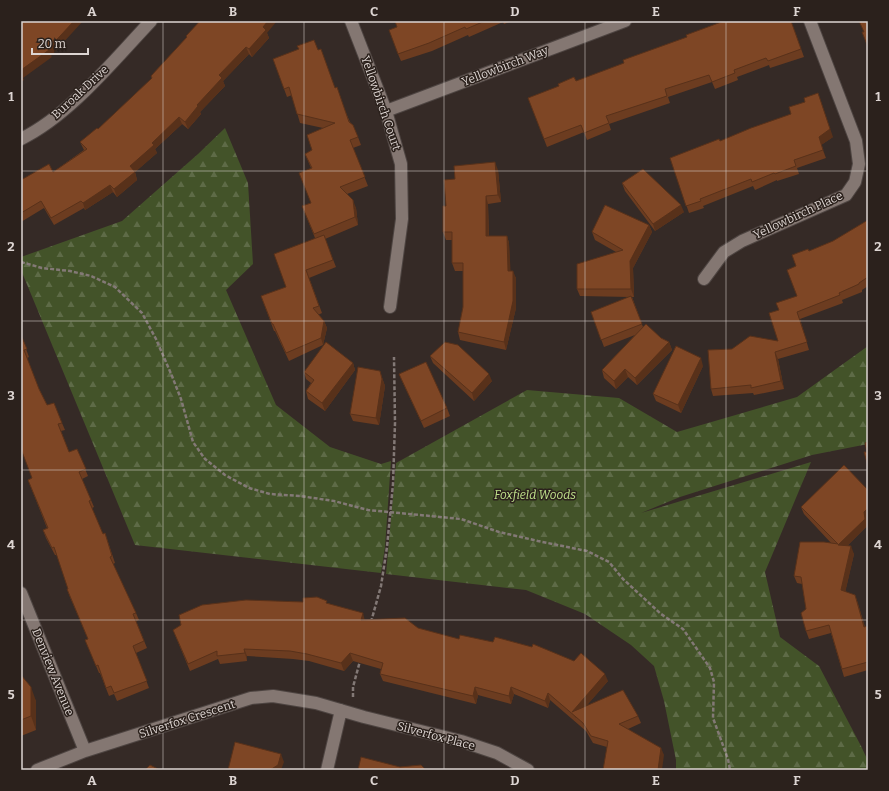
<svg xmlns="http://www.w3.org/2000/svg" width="889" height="791" viewBox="0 0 889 791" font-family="Bitter,serif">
<defs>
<pattern id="forest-firs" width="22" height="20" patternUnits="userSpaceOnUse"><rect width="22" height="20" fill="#435329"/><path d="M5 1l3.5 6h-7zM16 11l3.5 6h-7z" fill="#5e6b47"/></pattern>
</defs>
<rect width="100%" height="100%" fill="#352a26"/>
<!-- forest -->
<path fill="url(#forest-firs)" d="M225,128L248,183L253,264L226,290L276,405L330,447L381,464L391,461L385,547L381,573L135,545L21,270V257L122,221L198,154Z
M868,346V444L812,455L680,497L641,513L811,462L765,572L780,637L819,666L861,746L868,761V770H676V760L664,701L654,666L631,645L585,614L526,590L386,574L396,463L527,390L619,398L677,432L797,397Z"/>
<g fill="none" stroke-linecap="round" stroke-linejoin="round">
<!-- minor casing -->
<g stroke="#4e4542" stroke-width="14">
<path id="minor" d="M351,21L386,111L401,164L402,219L390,307
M386,111L625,21
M704,279L724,252L742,241L846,195L855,182L859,164L856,141L810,21
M21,593L85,751
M37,770L85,751L251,698L273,696L316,703L364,717L461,741L497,753L528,770
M327,770L341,710"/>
</g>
<!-- tertiary casing -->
<g stroke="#4e4542" stroke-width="14">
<path id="tertiary" d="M21,139C70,115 113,61 151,21"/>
</g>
<!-- path -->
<path stroke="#837976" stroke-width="2.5" stroke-dasharray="4 2" stroke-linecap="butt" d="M21,262L42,268L70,271L91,276L115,287L142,313L156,339L172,376L181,399L193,442L205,459L225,475L249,488L270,494L300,496L334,501L368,510L461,519L499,532L538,541L587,551L609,562L623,579L661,614L683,629L710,668L714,682L713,718L728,759L730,770
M371,622L381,586L387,547L393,484L395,423L394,357
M353,697V687L360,661"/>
<!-- minor -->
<use href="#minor" stroke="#847772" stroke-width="12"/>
<!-- tertiary -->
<use href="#tertiary" stroke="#847772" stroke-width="12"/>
</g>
<!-- wall -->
<path fill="#6c3c20" d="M395,21H512L504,24L503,22L469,37L468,35L432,51L401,61L398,54L397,27Z
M791,21L804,57L770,68L769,65L737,77L738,80L715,89L712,82L668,97L670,103L609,124L611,130L587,140L584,132L547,147L528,98L576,81Z
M267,33L269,38L252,57L249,54L223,81L225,86L200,112L201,114L188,129L182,124L155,149L157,153L135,172L137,180L117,197L113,192L85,210L84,208L54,225L44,208L21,222V180L53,172L84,150L80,142L98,129L152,79L151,76L187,37L186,36Z
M318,50L335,88L350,122L358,137L361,145L353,148L368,186L347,194L356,208L358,225L325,239L336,267L309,278L322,313L318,315L324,321L327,328L323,345L289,361L275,331H274L261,296L286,287L315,238L302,206L311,203V168L305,154L312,150L323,128L300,123L292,95L287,97L273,59Z
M833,137L821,145L826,158L797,168L799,174L777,181V180L755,190L753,186L703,206L704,208L689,213L670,158Z
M498,170L501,202L488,204L489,236H507L509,243L510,271L516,278V308L506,350L460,340L458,332L463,307V271H455L452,263V240H446L443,232L455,179Z
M622,183L684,212L655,231L625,191Z
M868,220V286L862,290V292L842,300L843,303L800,319L809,350L778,359L784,389L754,395L753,393L713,396L711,389L732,349L778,341L797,296L796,266L792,255L809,251L833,241Z
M649,225L652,232L633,268L634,297H632L643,327L661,338L669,342L672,350L637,385L628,377L616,389L604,378L602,370L635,335L604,347L591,312L630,297L580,296L577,289L616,252L595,240L592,232Z
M21,335L29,357L27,358L39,389L47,405L62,423L65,430L61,431L69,452L77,449L88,476L82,479L94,507L92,508L103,534L105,533L115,563L113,564L136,613L139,620L136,621L147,648L136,653L149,688L117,701L114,694L109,696L100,673H99L88,647L85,640L88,639L70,597L67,589H68L57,555H55L46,538L43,530L47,528L28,480L32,478Z
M430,356L492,381L474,401L433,363Z
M353,363L355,370L325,411L308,399L306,391L311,383L306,379L304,372Z
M703,366L681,413L656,401L653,394Z
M399,374L447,408L450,416L424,428L402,381Z
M382,378L385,386L379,425L353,421L350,414Z
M801,507L867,519V526L847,546L854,554L845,592L855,595L865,627L868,626V670L844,677L831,633L809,639L806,631V609L802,584L797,583L794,576L832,544L804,514Z
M328,603L365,620L418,628L608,681L586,706L638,716L641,723L628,729L664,755L607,747L593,743L586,731L550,700L548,708L514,694L511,704L478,695L476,704L383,681L380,674L381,669L353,661L344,671L309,661L293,659L247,656V661L220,664L218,659L190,671L173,630Z
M21,675L36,701V730L21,736Z"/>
<!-- shaded-wall -->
<path fill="#58311a" d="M74,21H83L51,56L52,57L23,78L24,80L21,82V70Z
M268,21H277L267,33L269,38L252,57L249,49L263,27Z
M246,47L249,54L223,81L225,86L200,112L201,114L188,129L185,122L197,105L219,75Z
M818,93L833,137L821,145L826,158L819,137Z
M179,117L182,124L155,149L157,153L134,173L135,172L137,180L117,197L114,189L130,166L152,143Z
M495,162L498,170L501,202L498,195Z
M110,185L113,192L85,210L83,203Z
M486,196L488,204L489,244L486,236Z
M353,200L356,208L358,225L355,217Z
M681,205L684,212L655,231L653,224Z
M649,225L652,232L633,268L634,297L631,289L630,261Z
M507,236L509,243L511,278L508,271Z
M513,271L516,278V308L506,350L504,342Z
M324,321L327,328L323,345L321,338Z
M669,342L672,350L637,385L635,378Z
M775,352L778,359L784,389L781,381Z
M701,358L703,366L681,413L678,405Z
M353,363L355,370L325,411L322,403Z
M625,369L628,377L616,389L614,381Z
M380,371L385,386L379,425L376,418Z
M489,374L492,381L474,401L472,393Z
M868,508V518L867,519V526L841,552L838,545L864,512Z
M851,546L854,554L844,598L841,590Z
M855,595L858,603L867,635L864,627Z
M363,613L365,621L361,620Z
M244,649L247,656V661Z
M350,653L353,661L344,671L341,663Z
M605,674L608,681L576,718L572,712Z
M31,687L36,701V730L31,716Z
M475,687L478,695L476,704L473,696Z
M511,687L514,694L511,704L509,696Z
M548,693L550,700L548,708L545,701Z
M661,748L664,755L662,770H658Z
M281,754L284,762L281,770H270Z"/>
<!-- building -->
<path fill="#7e4625" stroke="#58311a" d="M21,21H74L48,49L49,50L21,70Z
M200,21H268L263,27L266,30L249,49L246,47L219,75L222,78L197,105L198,106L185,122L179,117L152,143L154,145L130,166L135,172L114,189L110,185L83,203L81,201L51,218L41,201L21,213V180L49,164L53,172L87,149L80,142L97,128L98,129L152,78L151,76L187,37L186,36Z
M395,21H485L466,29L465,27L429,43L398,54L389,30L397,27Z
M724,21H791L801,49L768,61L766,58L734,70L735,73L712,82L709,75L665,89L667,96L606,116L609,123L584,133L581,125L544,139L528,98L559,86L558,84L574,77L576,81L624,63L623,60L687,37L686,35Z
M859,21H868V47L862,32H864Z
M314,40L318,50L321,49L335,88L337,87L349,122L353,125L358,137L350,140L365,177L340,187L353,200L355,217L314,234L302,206L311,203L299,173L312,168L305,154L312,150L307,135L335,123L297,114L289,87L284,89L273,59L299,49L297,46Z
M818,93L830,129L819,137L823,150L794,160L796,166L775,174L774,173L752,182L751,179L700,199L701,201L686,206L670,158L719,139L720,141L751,128L791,114L789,107L805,102L804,98Z
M495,162L498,195L486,196V236H507L508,271H513V301L504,342L458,332L463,307V263H452V232H443V206H446L444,180L455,179L454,166Z
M643,169L681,205L653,224L622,183Z
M605,205L649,225L630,261L631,289H577V264L623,250L592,232Z
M868,220V277L859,283V284L839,293L840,295L797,312L807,342L775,352L781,381L751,388V385L711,389L708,350L732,349L750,336L778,341L769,313L779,310L776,303L797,296L787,270L796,266L792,255L808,249L809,251L833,241Z
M324,235L333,260L306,270L319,306L313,308L324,321L321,338L286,353L273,324H272L261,296L286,287L274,254Z
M631,296L642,324L601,340L591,312Z
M646,324L661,338L669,342L635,378L625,369L614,381L602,370Z
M21,335L27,349L24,350L39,389L47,405L54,403L62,423L58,424L69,452L77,449L86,469L79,472L91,500L89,501L103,534L105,533L112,556L110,557L136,613L133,614L144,641L133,646L147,681L114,693L111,686L106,688L98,665L96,666L85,640L88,639L67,589H68L54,547L52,548L43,530L48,528L28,480L32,478L21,449Z
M326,342L353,363L322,403L306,391L314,380L304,372Z
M445,342L458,345L489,374L472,393L430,356Z
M676,346L701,358L678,405L653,394Z
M426,362L447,408L421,421L399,374Z
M358,367L380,371L382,379L376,418L350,414Z
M868,442V466L864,452H867L865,443Z
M844,465L868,490V508L864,512L865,519L838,545L851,546L841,590L855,595L864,627L868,626V662L842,669L829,625L806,631L801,613L806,609L801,577L794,576L800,542H824L838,544L801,507Z
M317,597L327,601L326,603L363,613L361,620L405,618L418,628L459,639L460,635L493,642L495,637L532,647L533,644L574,661L581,653L605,674L572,712L623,690L638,716L619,724L661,748L658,770H603L608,741L591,736L583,723L548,693L545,701L511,687L509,696L475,687L473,696L380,674L383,663L350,653L341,663L307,654L290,651L244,649L245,653L217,656V651L188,664L173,630L181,625L179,615L202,605L246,600L303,602V598Z
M21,675L31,687V716L21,720Z
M235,742L281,754L278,765L270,770H228Z
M361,757L400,767L421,765L426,770H358Z
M150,765L160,770H145Z"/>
<!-- grid -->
<path fill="none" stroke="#ddd5d2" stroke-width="1" stroke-opacity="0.55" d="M163,21V770M304,21V770M444,21V770M585,21V770M726,21V770M21,171H868M21,321H868M21,470H868M21,620H868"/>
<g text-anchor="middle" stroke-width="3" stroke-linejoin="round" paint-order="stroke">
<!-- street labels -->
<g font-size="12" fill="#ddd5d2" stroke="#2b211c">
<text transform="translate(505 66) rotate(-21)" y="4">Yellowbirch Way</text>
<text transform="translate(80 92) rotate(-43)" y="4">Buroak Drive</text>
<text transform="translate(381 103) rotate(71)" y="4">Yellowbirch Court</text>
<text transform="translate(798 215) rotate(-25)" y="4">Yellowbirch Place</text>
<text transform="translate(53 672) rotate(68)" y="4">Denview Avenue</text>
<text transform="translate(187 719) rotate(-18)" y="4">Silverfox Crescent</text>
<text transform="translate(436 736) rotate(15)" y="4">Silverfox Place</text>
</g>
<!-- park labels -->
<g font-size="12" font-style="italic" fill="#bfe28a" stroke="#2b211c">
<text x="535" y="499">Foxfield Woods</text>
</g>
</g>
<!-- border -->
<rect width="889" height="791" fill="none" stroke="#2b211c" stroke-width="44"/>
<!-- scale -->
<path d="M32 48v6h56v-6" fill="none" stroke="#ddd5d2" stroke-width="2"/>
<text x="38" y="48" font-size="12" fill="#ddd5d2" stroke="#2b211c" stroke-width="3" paint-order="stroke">20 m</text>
<rect x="22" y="22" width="845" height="747" fill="none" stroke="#ddd5d2" stroke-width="1.5"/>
<g font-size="13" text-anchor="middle" font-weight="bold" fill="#ddd5d2">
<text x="92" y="16">A</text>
<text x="233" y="16">B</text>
<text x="374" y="16">C</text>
<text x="515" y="16">D</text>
<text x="656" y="16">E</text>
<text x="797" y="16">F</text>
<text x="11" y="101">1</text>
<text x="878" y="101">1</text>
<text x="11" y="251">2</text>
<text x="878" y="251">2</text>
<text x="11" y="400">3</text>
<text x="878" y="400">3</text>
<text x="11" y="549">4</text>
<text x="878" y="549">4</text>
<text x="11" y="699">5</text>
<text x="878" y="699">5</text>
<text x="92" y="785">A</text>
<text x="233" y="785">B</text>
<text x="374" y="785">C</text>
<text x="515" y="785">D</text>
<text x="656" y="785">E</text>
<text x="797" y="785">F</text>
</g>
</svg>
